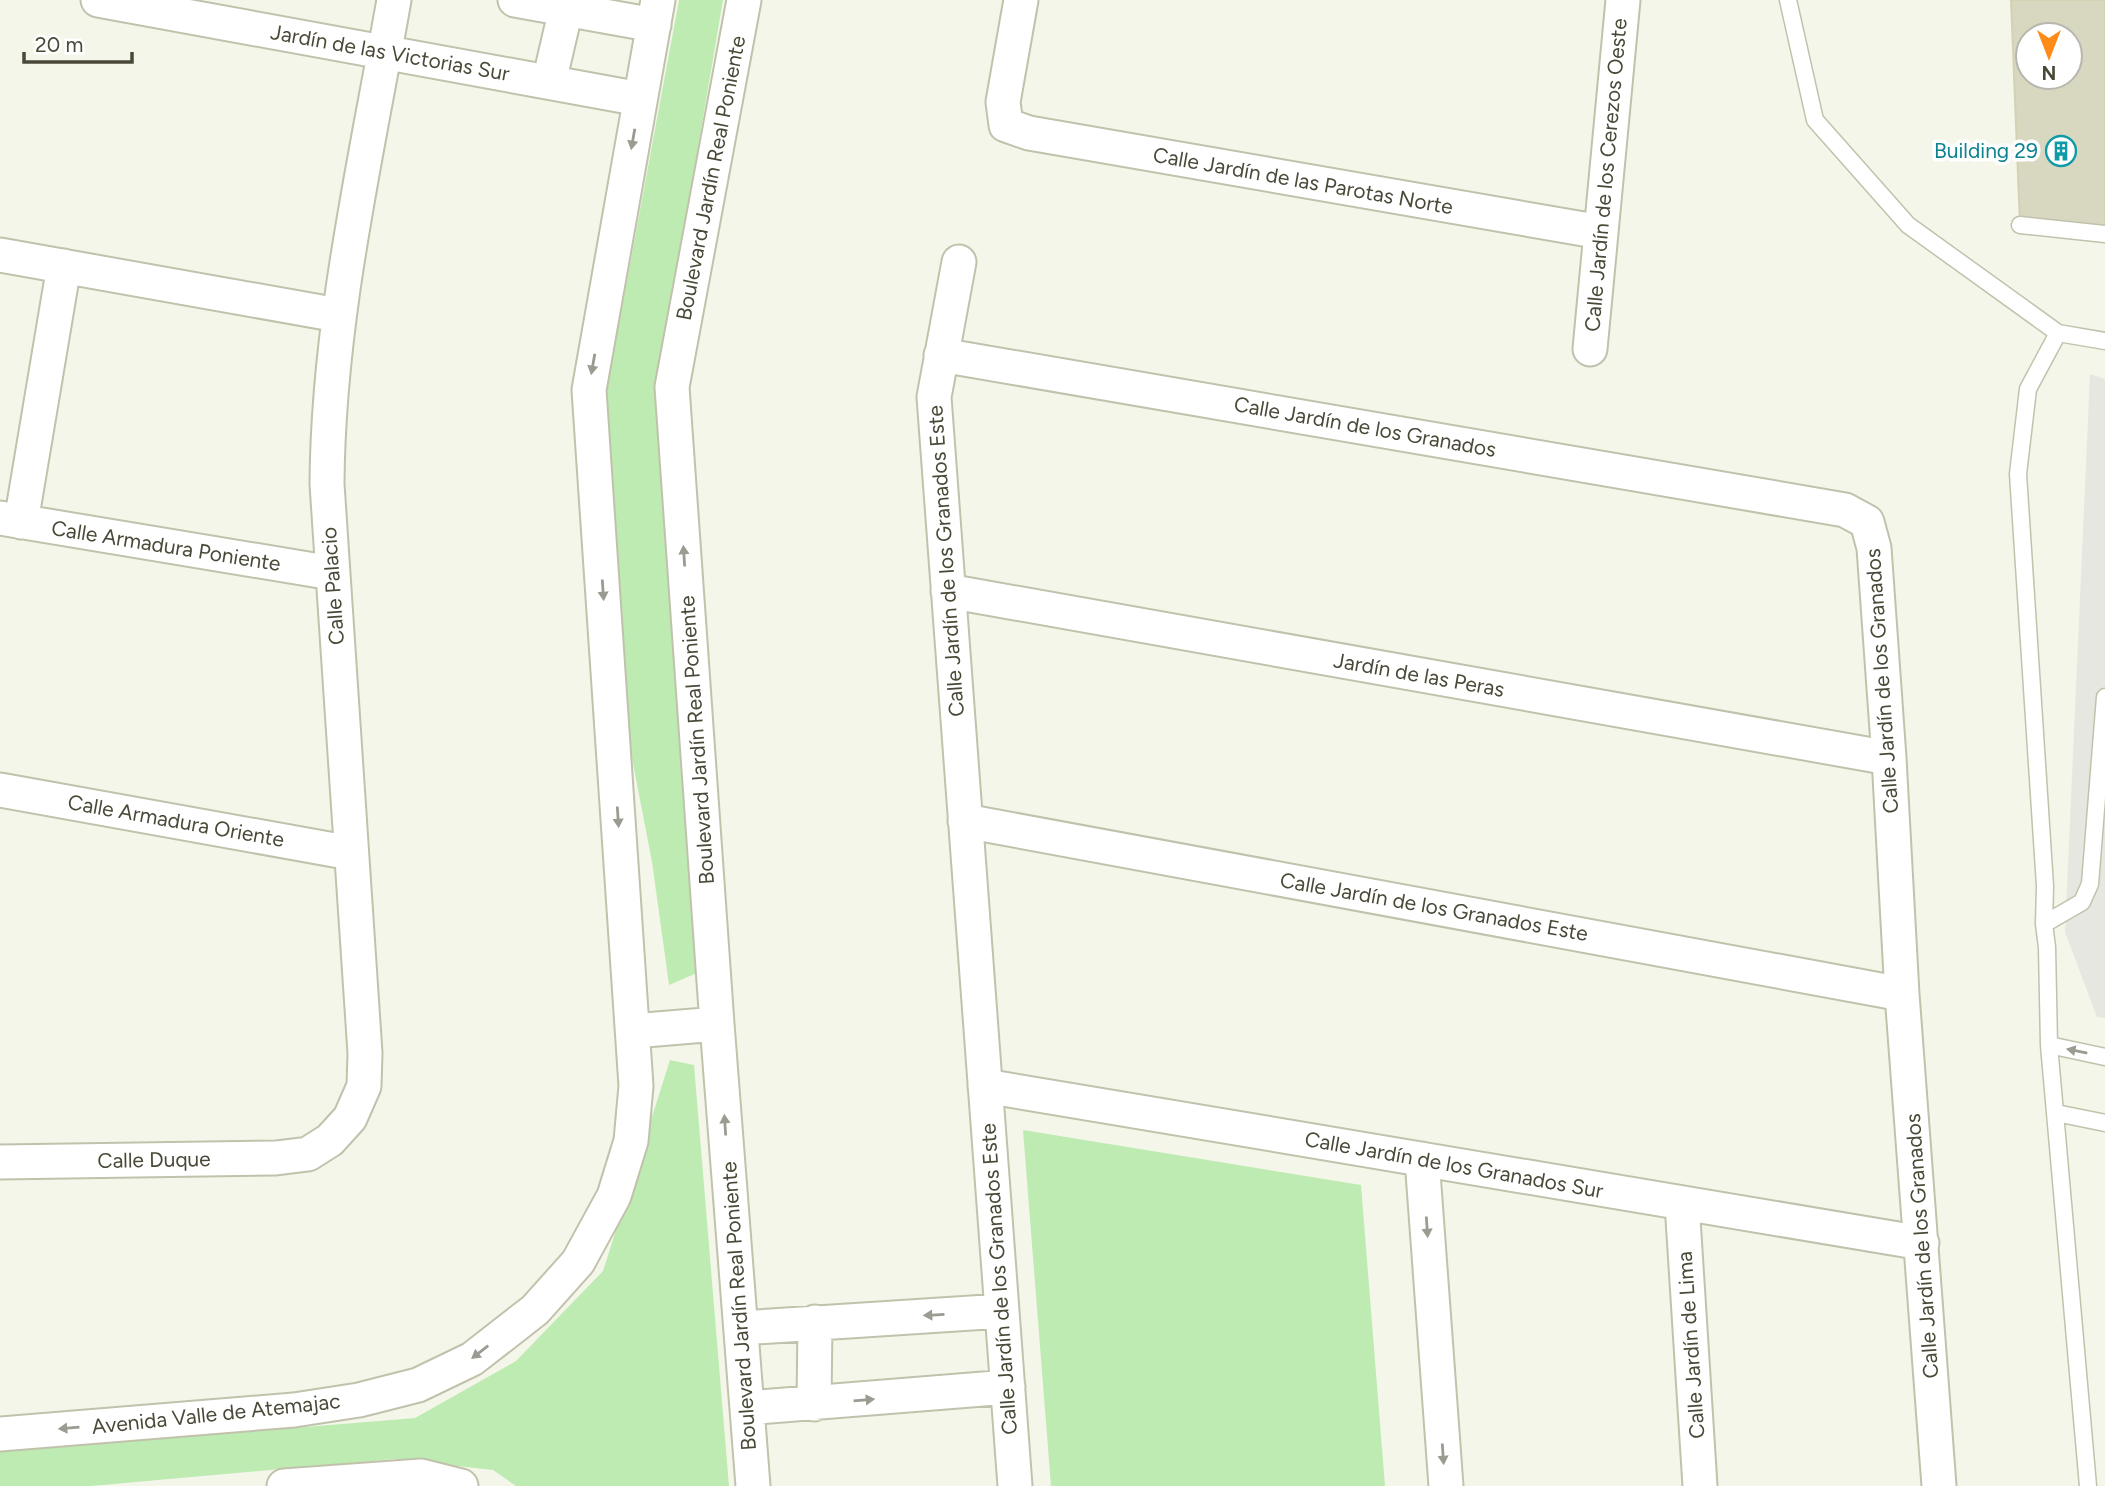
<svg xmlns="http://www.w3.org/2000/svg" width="2105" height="1486" viewBox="0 0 2105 1486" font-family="Figtree,sans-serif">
<rect width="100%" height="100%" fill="#f5f6ea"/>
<!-- green -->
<path fill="#bdebb2" d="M679,0H723L656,395L699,972L669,985L652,862L631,753L606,394Z
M670,1060L694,1065L729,1486H516L493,1470L395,1459L91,1486H0V1452L415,1418L516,1361L603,1271Z
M1023,1130L1361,1185L1385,1486H1051Z"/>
<!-- parking -->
<path fill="#e7e7e2" d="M2090,374L2105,379V1018L2097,1017L2065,932Z"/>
<!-- building -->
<path fill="#d8d7bf" stroke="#d3d2b2" stroke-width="2" fill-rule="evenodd" d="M2011,0H2105V234L2020,225ZM2028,35H2070V77H2028Z"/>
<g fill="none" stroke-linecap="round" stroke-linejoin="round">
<!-- lane casing -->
<g stroke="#c1c2ac" stroke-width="19">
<path id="lane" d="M1788,0L1815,120L1908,225L2058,333L2105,341
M2020,225L2105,234
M2058,333L2028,389L2018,474L2045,886L2044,924L2047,947L2049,1045L2088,1486
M2044,924L2082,902L2090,884L2105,697
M2049,1045L2105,1057
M2056,1113L2105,1123"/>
</g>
<!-- street casing -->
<g stroke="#c1c2ac" stroke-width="37">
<path id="street" d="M98,0L640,99
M515,0L654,25
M744,0L672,387L717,1024L753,1486
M1021,0L1003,102L1006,125L1029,133L1601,232
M549,82L566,9
M0,255L338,315
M959,262L934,397L1015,1486
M1590,349L1623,0
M941,355L1845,510L1867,522L1874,548L1889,758L1902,994L1939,1486
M0,518L332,573
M21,522L64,266
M948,591L1889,758
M0,790L351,853
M965,821L1902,994
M633,1031L717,1024
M985,1086L1922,1243
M1422,1159L1446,1486
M0,1162L276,1158L308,1154L330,1140L350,1118L364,1086L365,1053L327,484C328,322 366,159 394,0
M1682,1203L1700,1486
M741,1328L1002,1311
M814,1404L815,1322
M747,1408L1008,1387
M0,1434L294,1410L359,1400L418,1385L472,1359L535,1310L578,1262L614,1196L631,1141L636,1086L589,390L658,0
M284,1486L421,1476L461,1486"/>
</g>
<!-- lane -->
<use href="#lane" stroke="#fff" stroke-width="16"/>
<!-- street -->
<use href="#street" stroke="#fff" stroke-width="33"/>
</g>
<!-- one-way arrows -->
<defs><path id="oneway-solid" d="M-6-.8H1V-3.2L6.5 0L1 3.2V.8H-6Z" transform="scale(1.75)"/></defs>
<g fill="#9b9b92">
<use href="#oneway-solid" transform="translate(633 139) rotate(100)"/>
<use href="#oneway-solid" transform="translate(593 364) rotate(100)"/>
<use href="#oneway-solid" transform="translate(684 556) rotate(-94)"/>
<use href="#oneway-solid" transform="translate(603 590) rotate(86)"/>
<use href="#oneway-solid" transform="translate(618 817) rotate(86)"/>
<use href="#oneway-solid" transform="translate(2077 1051) rotate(-168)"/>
<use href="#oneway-solid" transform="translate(725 1125) rotate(-94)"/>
<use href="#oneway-solid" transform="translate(1427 1227) rotate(86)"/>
<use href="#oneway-solid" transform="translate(934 1315) rotate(177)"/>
<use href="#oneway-solid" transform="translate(480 1352) rotate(142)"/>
<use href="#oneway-solid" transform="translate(864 1400) rotate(-5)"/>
<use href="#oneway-solid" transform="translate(69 1428) rotate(175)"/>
<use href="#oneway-solid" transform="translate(1443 1454) rotate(86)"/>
</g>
<!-- icons -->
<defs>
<g id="building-ring" transform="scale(1.575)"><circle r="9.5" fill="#fff" stroke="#0f9aa8" stroke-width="1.5"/><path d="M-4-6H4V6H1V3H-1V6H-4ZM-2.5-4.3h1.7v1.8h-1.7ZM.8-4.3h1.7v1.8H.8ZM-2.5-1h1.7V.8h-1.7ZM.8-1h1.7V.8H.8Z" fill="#0f9aa8"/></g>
</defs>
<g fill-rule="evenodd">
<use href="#building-ring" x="2061" y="151"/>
</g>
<g text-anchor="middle" stroke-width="7" stroke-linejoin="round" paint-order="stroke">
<!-- street labels -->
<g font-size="21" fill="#4a4938" stroke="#fff">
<text transform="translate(390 53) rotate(10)" y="7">Jardín de las Victorias Sur</text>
<text transform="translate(1606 175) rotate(-85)" y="7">Calle Jardín de los Cerezos Oeste</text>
<text transform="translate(711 178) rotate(-79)" y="7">Boulevard Jardín Real Poniente</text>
<text transform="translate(1303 181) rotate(10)" y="7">Calle Jardín de las Parotas Norte</text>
<text transform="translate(1365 427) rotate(10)" y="7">Calle Jardín de los Granados</text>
<text transform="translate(166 546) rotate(9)" y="7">Calle Armadura Poniente</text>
<text transform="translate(946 561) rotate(-94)" y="7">Calle Jardín de los Granados Este</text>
<text transform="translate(333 586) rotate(-94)" y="7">Calle Palacio</text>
<text transform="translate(1419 675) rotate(10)" y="7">Jardín de las Peras</text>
<text transform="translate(1882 681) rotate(-94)" y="7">Calle Jardín de los Granados</text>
<text transform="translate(697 740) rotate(-94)" y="7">Boulevard Jardín Real Poniente</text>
<text transform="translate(176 821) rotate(10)" y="7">Calle Armadura Oriente</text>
<text transform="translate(1434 907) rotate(10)" y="7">Calle Jardín de los Granados Este</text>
<text transform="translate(154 1160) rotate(-1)" y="7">Calle Duque</text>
<text transform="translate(1454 1165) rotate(10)" y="7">Calle Jardín de los Granados Sur</text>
<text transform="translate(1922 1246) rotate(-94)" y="7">Calle Jardín de los Granados</text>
<text transform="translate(999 1279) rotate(-94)" y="7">Calle Jardín de los Granados Este</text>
<text transform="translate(739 1306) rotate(-94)" y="7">Boulevard Jardín Real Poniente</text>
<text transform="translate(1691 1345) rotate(-94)" y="7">Calle Jardín de Lima</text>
<text transform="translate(216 1414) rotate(-6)" y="7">Avenida Valle de Atemajac</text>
</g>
<!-- culture labels -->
<g font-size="21" fill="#0d838f" stroke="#fff" text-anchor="end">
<text x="2038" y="158">Building 29</text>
</g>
</g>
<!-- north arrow -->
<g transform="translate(2049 56) rotate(180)"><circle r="33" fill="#ffffff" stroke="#b7b6af" stroke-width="2"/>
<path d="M0-5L12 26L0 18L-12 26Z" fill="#ff8c18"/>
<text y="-10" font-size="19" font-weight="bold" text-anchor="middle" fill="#4a4938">N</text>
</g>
<!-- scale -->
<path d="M24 52v10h108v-10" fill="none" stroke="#4a4938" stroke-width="3.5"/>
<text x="35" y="52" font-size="21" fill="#4a4938" stroke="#ffffff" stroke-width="5" paint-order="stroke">20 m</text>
</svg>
